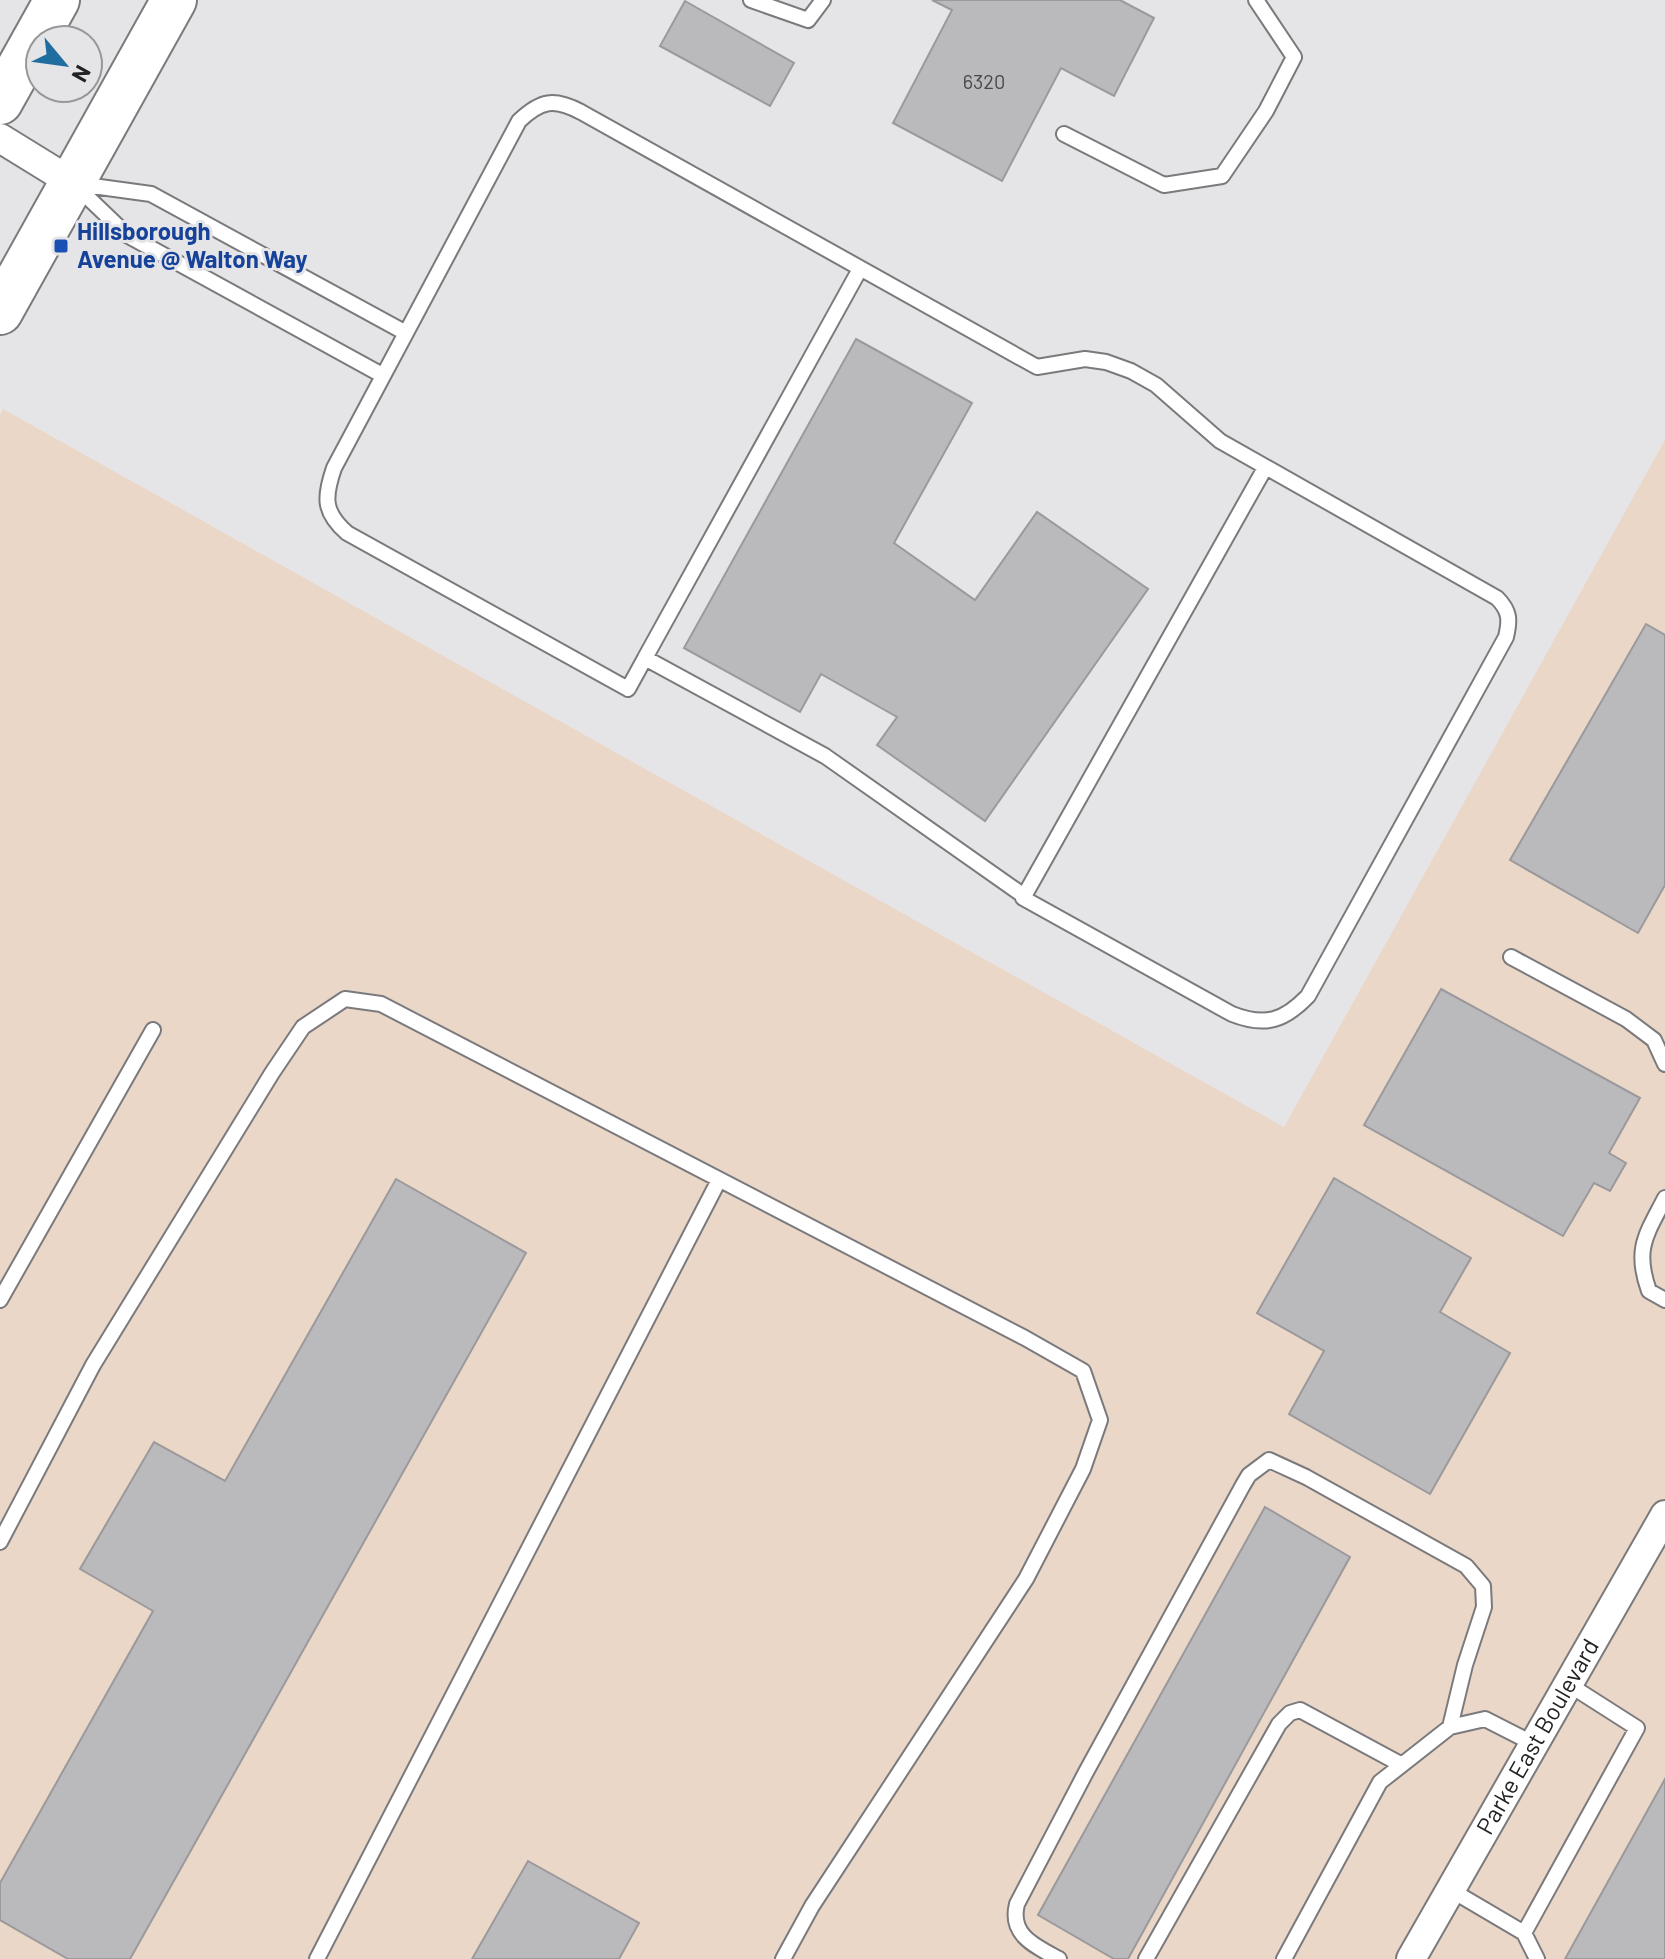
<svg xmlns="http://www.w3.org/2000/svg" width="1665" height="1959" viewBox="0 0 1665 1959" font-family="Barlow,sans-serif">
<rect width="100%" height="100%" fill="#e5e5e8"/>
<!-- industrial -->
<path fill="#ebd7c8" d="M3,409L1284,1127L1665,440V1959H0V415Z"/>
<!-- building -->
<path fill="#bab9bc" stroke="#9a999c" stroke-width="2" d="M932,0H1120L1154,18L1114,96L1061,68L1002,181L893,123L952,10Z
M685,1L794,63L770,106L660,46Z
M856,339L972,403L894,543L975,600L1037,512L1148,589L985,821L877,745L897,717L821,674L800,712L684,648Z
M1646,624L1665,635V885L1638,933L1510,860Z
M1441,989L1640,1098L1609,1153L1626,1163L1610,1191L1594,1183L1563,1236L1364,1125Z
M1334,1178L1471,1258L1440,1312L1510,1353L1430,1494L1289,1414L1324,1351L1257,1313Z
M396,1179L526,1253L130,1959H68L0,1920V1883L153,1611L80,1569L154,1442L225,1481Z
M1265,1507L1350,1557L1128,1959H1114L1038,1915Z
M1665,1779V1959H1565Z
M528,1861L639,1923L619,1959H472Z"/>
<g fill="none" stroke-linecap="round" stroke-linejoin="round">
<!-- lane casing -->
<g stroke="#7a7a7d" stroke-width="18">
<path id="lane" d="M751,0L808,20L823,0
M1064,134L1164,185L1222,176L1266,111L1294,57L1256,0
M78,184L151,194L406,333
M76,186L127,235L382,375
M860,269L645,658L825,756L1024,896
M645,658L628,689L347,533C323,512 324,497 334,468L519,121C541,100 554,98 581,112L1037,367L1085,359L1106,362L1131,371L1156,385L1220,441L1497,598C1510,611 1510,620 1506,637L1308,996C1284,1021 1265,1027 1232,1014L1023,898L1265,468
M1511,957L1626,1019L1654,1040L1665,1064
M1665,1198C1646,1235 1634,1249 1649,1291L1665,1300
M0,1300L153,1030
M0,1542L93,1365L272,1073L303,1027L345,999L381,1004L1025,1338L1083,1371L1100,1420L1083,1469L1026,1579L812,1906L783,1959
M1451,1890L1524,1933L1637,1728L1568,1684
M1524,1933L1537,1959
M317,1959L719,1180
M1059,1959C1035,1946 1009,1935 1017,1904L1086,1772L1243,1485L1249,1475L1269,1460L1306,1477L1466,1566L1483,1586L1484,1607L1465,1665L1450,1727
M1146,1959L1279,1724L1290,1713L1300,1710L1402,1765
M1284,1959L1380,1782L1450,1727L1485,1719L1534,1744"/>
</g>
<!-- street casing -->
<g stroke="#7a7a7d" stroke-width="32">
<g id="street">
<path d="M0,138L73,183"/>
<path id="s1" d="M1411,1959L1665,1515"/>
</g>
</g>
<!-- primary casing -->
<g stroke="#7a7a7d" stroke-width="48">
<path id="primary" d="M0,102L57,0
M0,312L174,0"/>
</g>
<!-- lane -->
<use href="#lane" stroke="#fff" stroke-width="14"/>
<!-- street -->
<use href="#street" stroke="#fff" stroke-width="28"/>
<!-- primary -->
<use href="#primary" stroke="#fff" stroke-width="44"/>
</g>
<!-- markers -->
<rect fill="#1a4fb4" stroke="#e5e5e8" stroke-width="3" x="53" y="238" width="16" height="16" rx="4"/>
<g text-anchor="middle" stroke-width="6" stroke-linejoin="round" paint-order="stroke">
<!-- number labels -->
<g font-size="20" fill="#484849">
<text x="984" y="89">6320</text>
</g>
<!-- transit labels -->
<g font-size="24" font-weight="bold" fill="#164399" stroke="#e5e5e8" text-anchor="start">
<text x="77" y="240">Hillsborough<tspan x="77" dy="28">Avenue @ Walton Way</tspan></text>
</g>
<!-- street labels -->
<g font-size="24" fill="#222223" stroke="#e5e5e8">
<text dy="8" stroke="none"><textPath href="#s1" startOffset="256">Parke East Boulevard</textPath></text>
</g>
</g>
<!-- north arrow -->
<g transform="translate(64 64) rotate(119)"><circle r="38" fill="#e5e5e8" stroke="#979799" stroke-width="2"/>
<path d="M0-6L14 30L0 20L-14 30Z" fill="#206da0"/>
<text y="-12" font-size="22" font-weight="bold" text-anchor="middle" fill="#222223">N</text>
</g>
</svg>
